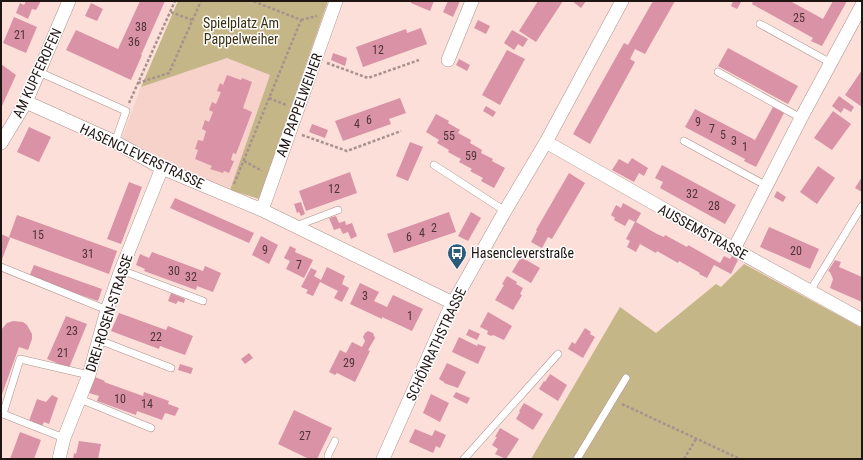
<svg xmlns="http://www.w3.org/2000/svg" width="863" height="460" viewBox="0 0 863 460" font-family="'Roboto Condensed',sans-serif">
<rect width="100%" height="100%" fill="#fcdfd9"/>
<!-- built -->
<path fill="#f7d2cb" d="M227,58L270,75L230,190L121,140L141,87Z"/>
<!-- green -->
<path fill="#c5b688" d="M178,1H328L259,199L230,190L270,75L227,58L141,87Z
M744,264L862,328V459H531L620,307L656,333L716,284L721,287Z"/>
<!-- building -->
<path fill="#d992a6" d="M26,1H41L36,10L32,9L28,19L16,13L20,3L24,5Z
M140,1H165L141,55H142L131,80L66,50L76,30L118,49Z
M411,1H434L430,11L411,3Z
M448,1H460L453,17L443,12Z
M538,1H563L536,42L519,31Z
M572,1H586L581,8Z
M653,1H675L645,54L635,49L630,59L635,62L590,144L573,134L624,43L628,45Z
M733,1L741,2L737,9L731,6Z
M753,1H790L823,19L833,1H847L822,46L811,41L813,38L752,4Z
M91,3L103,9L97,21L85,16Z
M14,17L37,27L26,53L3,43Z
M478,20L490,26L486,34L474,28Z
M421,28L427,44L363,67L356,47L406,29L407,33Z
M512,30L528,39L523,47L518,44L514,50L504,43Z
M728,48L798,86L788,104L718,66Z
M507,50L525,59L500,105L482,95Z
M333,53L347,58L345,66L331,60Z
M459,59L470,65L467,71L456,65Z
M1,64L16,75L1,108Z
M862,70V107L845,95Z
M227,75L241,80L242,78L252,82L243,108L252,112L236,154L233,153L232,156L231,160L234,161L229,173L224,171L223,173L210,169L212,166L195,159L198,150L195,149L198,140L203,141L206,131L202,129L205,120L209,122L213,112L209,110L212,102L216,104L221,92L217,91L220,83L223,85Z
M839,96L854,107L851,112L844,108L841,113L832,106Z
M400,98L406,113L389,119L391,124L343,141L335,121Z
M486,106L496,112L493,117L483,111Z
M773,107L784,113L756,167L744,161L745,159L685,127L695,109L755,140Z
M833,111L851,124L832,150L814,138Z
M436,114L449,121L448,123L460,130L458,133L471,140L470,143L482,150L481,153L493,159L492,161L505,168L494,188L481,181L483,178L470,171L472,169L459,162L461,159L448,152L449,150L437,143L439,140L426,132Z
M312,124L328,130L325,138L309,132Z
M29,127L51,137L39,162L17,152Z
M410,142L423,147L408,181L396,176Z
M632,158L648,168L644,176L639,173L634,182L612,170L619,159L628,164Z
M662,165L736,205L725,224L660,188L663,182L655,178Z
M818,166L835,178L817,204L800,192Z
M350,172L357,193L306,211L299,191Z
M569,173L585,183L552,239L548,237L542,248L531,242L537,231L536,230Z
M862,177V192L855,188Z
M129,182L142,187L121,244L107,239Z
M777,191L786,197L783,202L774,197Z
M175,198L254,233L249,243L170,208Z
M301,202L305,214L301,216L299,212L297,213L294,204Z
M623,203L641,213L636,222L657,234L664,237L665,235L687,247L688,245L720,263L724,256L730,259L732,256L738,260L731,274L714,265L707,278L699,274L700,273L679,261L678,263L657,251L656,253L640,244L636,252L627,247L630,241L626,239L635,222L629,219L625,226L614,220L615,218L611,215L616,205L621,208Z
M449,212L456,232L394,253L387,234Z
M471,212L481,218L468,241L458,236Z
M17,215L117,251L109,274L9,237Z
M336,216L339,223L345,221L346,225L352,223L357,236L351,239L348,232L343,234L340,228L334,230L329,218Z
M769,227L819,249L810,269L760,247Z
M1,234L10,238L1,262Z
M261,236L278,245L269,264L252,255Z
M290,246L296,249L295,252L313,260L304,278L286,269L290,261L284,258Z
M152,252L203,271L205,266L221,273L213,292L197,286L196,290L144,271L145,269L136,265L140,254L149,258Z
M521,257L540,268L531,283L512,272Z
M835,260L841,262L839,267L862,277V302L830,288L833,279L830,272L828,271Z
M34,265L102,289L98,301L29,277Z
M327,267L345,276L342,284L349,288L342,302L334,298L338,291L320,282L313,296L306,293L308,290L301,287L311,268L317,271L314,276L321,280Z
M507,276L517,282L516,284L523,288L520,294L522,295L513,310L495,300L504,285L502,284Z
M360,283L379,292L374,301L387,307L393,295L423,309L412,331L382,317V319L350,304Z
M171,293L185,299L184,303L178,301L176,304L168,301Z
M488,312L512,326L504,340L493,335L491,336L487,334L488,331L480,327Z
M119,313L166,330L168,326L193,336L185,355L160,346L159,349L111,331Z
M66,316L87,324L69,368L47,359Z
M13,321L23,322L27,325L32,334V339L28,350L19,347L1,397V330L7,323Z
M585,328L591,332L590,334L595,337L583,358L568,349L572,342L575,344Z
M469,329L480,334L477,340L466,335Z
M368,331L373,333L375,338L368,350L370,351L355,382L337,373L335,375L329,372L340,350L346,353L352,342L362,347L365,341L363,337L365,333Z
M459,337L477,346L478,344L486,347L478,364L452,352Z
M249,353L253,358L245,364L241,359Z
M447,363L466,372L458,388L444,383V382L439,379Z
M180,364L193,368L191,374L178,370Z
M550,374L567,385L558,401L539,389L544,381L545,382Z
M95,377L105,381L104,382L143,396L144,392L169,401L168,404L179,408L175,416L165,413L162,420L137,411L136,415L97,401L99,396L89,393Z
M456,392L470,398L467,404L453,397Z
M431,394L449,403L440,422L423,413Z
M52,395L58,398L49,424L44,422L42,426L29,421L37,399L46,402Z
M524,403L543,414L533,430L516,419L520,412L519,411Z
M294,410L332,428L317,459H309L278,444Z
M500,428L519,439L506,459L495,454L498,449L492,445L497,437H495Z
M415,429L432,436L435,430L446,435L440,448L436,446L433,453L409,442Z
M20,432L41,440L34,459H10Z
M79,441L101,444L98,459H73L74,453L76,454Z"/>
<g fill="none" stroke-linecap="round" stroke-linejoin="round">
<!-- lane casing -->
<g stroke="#ad928c" stroke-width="8">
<path id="lane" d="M760,24L831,63
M39,72L126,111L115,142
M718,72L801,118
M684,141L767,186
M434,165L505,211
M296,226L338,210
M1,267L107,310
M121,270L203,301
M810,291L862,206
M99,340L171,368
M80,399L151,428
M64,438L3,414L20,359L89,375
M328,459V455L335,441
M464,459L558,354
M577,459L626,378"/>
</g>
<!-- street casing -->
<g stroke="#ad928c" stroke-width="14">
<path id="street" d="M448,60L472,1
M26,102L115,142L162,168L262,210L453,303
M546,142L734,249L862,320
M1,143L26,102L69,1
M262,210L336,1
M734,249L801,118L862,5
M59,459L64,438L89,375L107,310L121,270L162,168
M383,459L449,310L505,211L546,142L622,1"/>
</g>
<!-- path -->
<path stroke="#a8928d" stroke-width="2.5" stroke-dasharray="3 2" stroke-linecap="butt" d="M171,12L192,20
M301,20L317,16
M327,63L368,78L419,60
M138,83L169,73L201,1
M269,98L286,105
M129,103L175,1
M302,135L347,151L401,131
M244,161L262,171
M234,184L301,20L253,1
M622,404L740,459
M684,459L696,439"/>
<!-- lane -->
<use href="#lane" stroke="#fff" stroke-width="7"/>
<!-- street -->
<use href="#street" stroke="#fff" stroke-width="13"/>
</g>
<!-- icons -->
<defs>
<g id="bus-pin" transform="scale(1)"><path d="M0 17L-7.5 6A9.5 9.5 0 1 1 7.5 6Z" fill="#2d5b7a" stroke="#fff"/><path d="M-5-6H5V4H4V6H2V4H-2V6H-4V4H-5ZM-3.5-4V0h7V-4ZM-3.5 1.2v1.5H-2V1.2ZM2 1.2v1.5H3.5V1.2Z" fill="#fff"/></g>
</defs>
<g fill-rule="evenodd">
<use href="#bus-pin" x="457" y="253"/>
</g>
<g text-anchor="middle" stroke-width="3" stroke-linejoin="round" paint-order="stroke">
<!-- number labels -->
<g font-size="12" fill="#4e3438">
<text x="799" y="22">25</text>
<text x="141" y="31">38</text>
<text x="20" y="39">21</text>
<text x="134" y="46">36</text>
<text x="378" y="54">12</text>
<text x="369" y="124">6</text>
<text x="698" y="126">9</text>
<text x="357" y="128">4</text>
<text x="712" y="133">7</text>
<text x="723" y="139">5</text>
<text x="449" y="140">55</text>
<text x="734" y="145">3</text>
<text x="745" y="151">1</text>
<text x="471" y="160">59</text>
<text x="334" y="193">12</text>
<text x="692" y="198">32</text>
<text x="714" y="210">28</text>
<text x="434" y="232">2</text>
<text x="422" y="237">4</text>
<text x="38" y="239">15</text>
<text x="409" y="241">6</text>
<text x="265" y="254">9</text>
<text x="796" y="255">20</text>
<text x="88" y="258">31</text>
<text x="299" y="269">7</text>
<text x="174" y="275">30</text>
<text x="191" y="281">32</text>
<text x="365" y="300">3</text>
<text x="410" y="320">1</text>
<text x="72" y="335">23</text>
<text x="156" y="341">22</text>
<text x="63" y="357">21</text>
<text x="349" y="367">29</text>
<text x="120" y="403">10</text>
<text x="147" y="408">14</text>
<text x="305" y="440">27</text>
</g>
<!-- park labels -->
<g font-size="14" fill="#392f11" stroke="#fff">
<text x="241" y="28">Spielplatz Am<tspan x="241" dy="16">Pappelweiher</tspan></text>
</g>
<!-- street labels -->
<g font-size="14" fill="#1f1513" stroke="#fff">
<text transform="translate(37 73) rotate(-65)" y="5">AM KUPFEROFEN</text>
<text transform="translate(299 105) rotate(-70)" y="5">AM PAPPELWEIHER</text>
<text transform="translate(142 156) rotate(25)" y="5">HASENCLEVERSTRASSE</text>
<text transform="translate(703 232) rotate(29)" y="5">AUSSEMSTRASSE</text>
<text transform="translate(109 313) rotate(-72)" y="5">DREI-ROSEN-STRASSE</text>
<text transform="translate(436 344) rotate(-65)" y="5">SCHÖNRATHSTRASSE</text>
</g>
<!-- poi labels -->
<g font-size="14" fill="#1f1513" stroke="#fff" text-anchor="start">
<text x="471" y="258">Hasencleverstraße</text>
</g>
</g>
<!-- border -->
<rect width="863" height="460" fill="none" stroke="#1f1513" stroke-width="4"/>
</svg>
